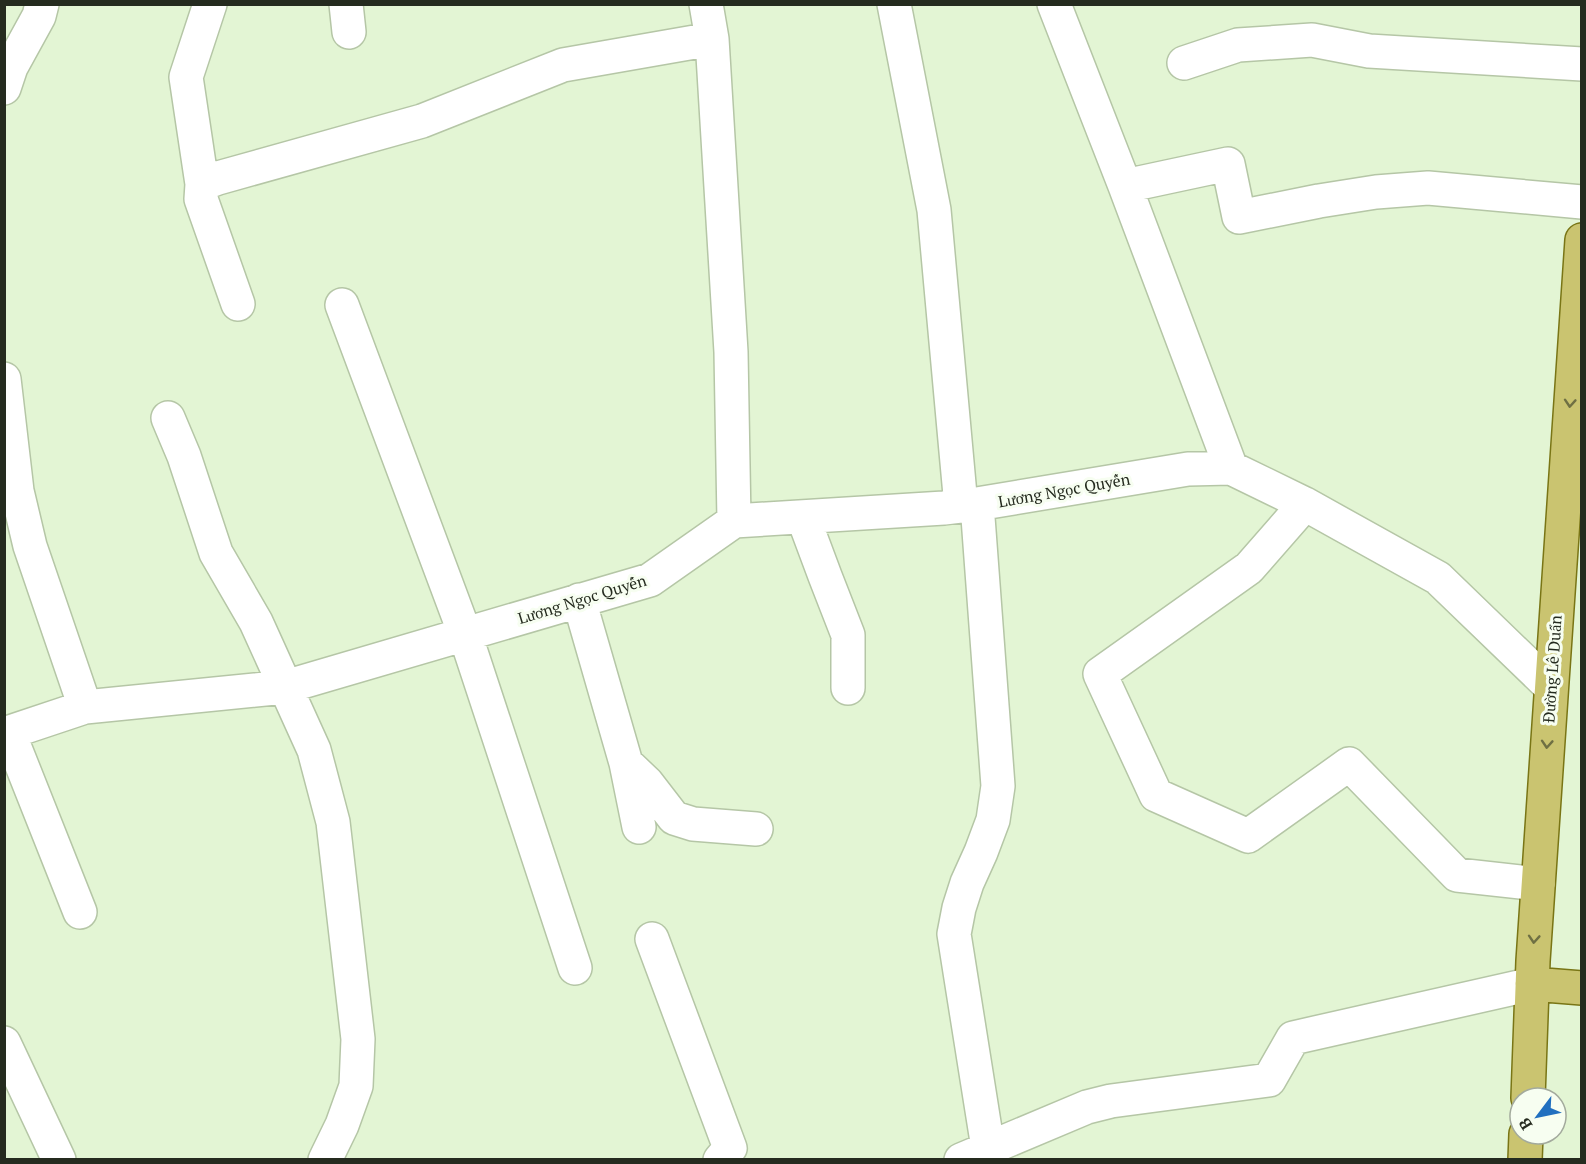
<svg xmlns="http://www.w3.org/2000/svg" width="1586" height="1164" viewBox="0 0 1586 1164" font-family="'PT Serif',serif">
<rect width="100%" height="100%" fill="#e3f5d4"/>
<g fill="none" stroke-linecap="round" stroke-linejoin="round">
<!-- minor casing -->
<g stroke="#b5c6a6" stroke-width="36">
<path id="minor" d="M346,4L349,32
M706,4L712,39L731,352L734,521
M894,4L934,210L961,506
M1054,4L1125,186L1231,468
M1184,63L1238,45L1312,40L1369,51L1582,64
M4,88L11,67L39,16L42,4
M202,184L186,77L210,4
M1125,186L1228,164L1239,217L1319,201L1376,192L1428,188L1582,202
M238,304L201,199L202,184L218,178L422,121L563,65L712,39
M342,305L465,634L575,968
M4,379L17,491L30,546L85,707
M168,418L184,456L216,553L256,622L314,750L333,822L358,1039L356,1086L342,1125L325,1160
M977,504L998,786L993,820L981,852L967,883L959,908L954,934L988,1148
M1305,504L1249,568L1100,674L1156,795L1248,836L1349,764L1457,875L1538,884
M803,517L825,576L848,635V688
M579,600L626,763L639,827
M9,733L80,912
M4,734L85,707L285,687L650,580L734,521L944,508L977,504L1188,469L1231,468L1305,504L1438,578L1551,687
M626,763L647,783L674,818L693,824L756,829
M652,939L730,1148L720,1160
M4,1043L59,1160
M961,1160L1087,1107L1111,1101L1269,1080L1293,1038L1532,984"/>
</g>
<!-- major casing -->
<g stroke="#797515" stroke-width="36">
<path id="major" d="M1532,984L1582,988
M1528,1098L1533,961L1582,240
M1525,1160L1526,1134"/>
</g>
<!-- minor -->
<use href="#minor" stroke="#fff" stroke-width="33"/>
<!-- major -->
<use href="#major" stroke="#cac470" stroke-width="33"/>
</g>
<!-- one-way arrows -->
<defs><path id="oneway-chevron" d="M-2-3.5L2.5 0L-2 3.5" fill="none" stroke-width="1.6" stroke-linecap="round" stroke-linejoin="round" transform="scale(1.5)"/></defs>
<g stroke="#6f7043">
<use href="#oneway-chevron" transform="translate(1570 403) rotate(94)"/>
<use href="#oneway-chevron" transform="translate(1547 744) rotate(94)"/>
<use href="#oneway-chevron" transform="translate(1534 939) rotate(94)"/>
</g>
<g text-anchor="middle" stroke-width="6" stroke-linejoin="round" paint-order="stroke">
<!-- street labels -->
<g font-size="16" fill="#252b1f" stroke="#f7fef1">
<text transform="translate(1064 490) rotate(-10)" y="6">Lương Ngọc Quyến</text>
<text transform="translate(582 599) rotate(-17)" y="6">Lương Ngọc Quyến</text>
<text transform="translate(1552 669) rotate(-86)" y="6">Đường Lê Duẩn</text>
</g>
</g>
<!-- border -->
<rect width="1586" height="1164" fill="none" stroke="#252b1f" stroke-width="12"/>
<!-- north arrow -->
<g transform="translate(1538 1116) rotate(238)"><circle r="28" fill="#f7fef1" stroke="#a3aa9d" stroke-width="1.5"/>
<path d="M0-4.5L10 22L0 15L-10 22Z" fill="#2170bf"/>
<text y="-9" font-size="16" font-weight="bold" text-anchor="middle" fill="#252b1f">B</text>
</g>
</svg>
